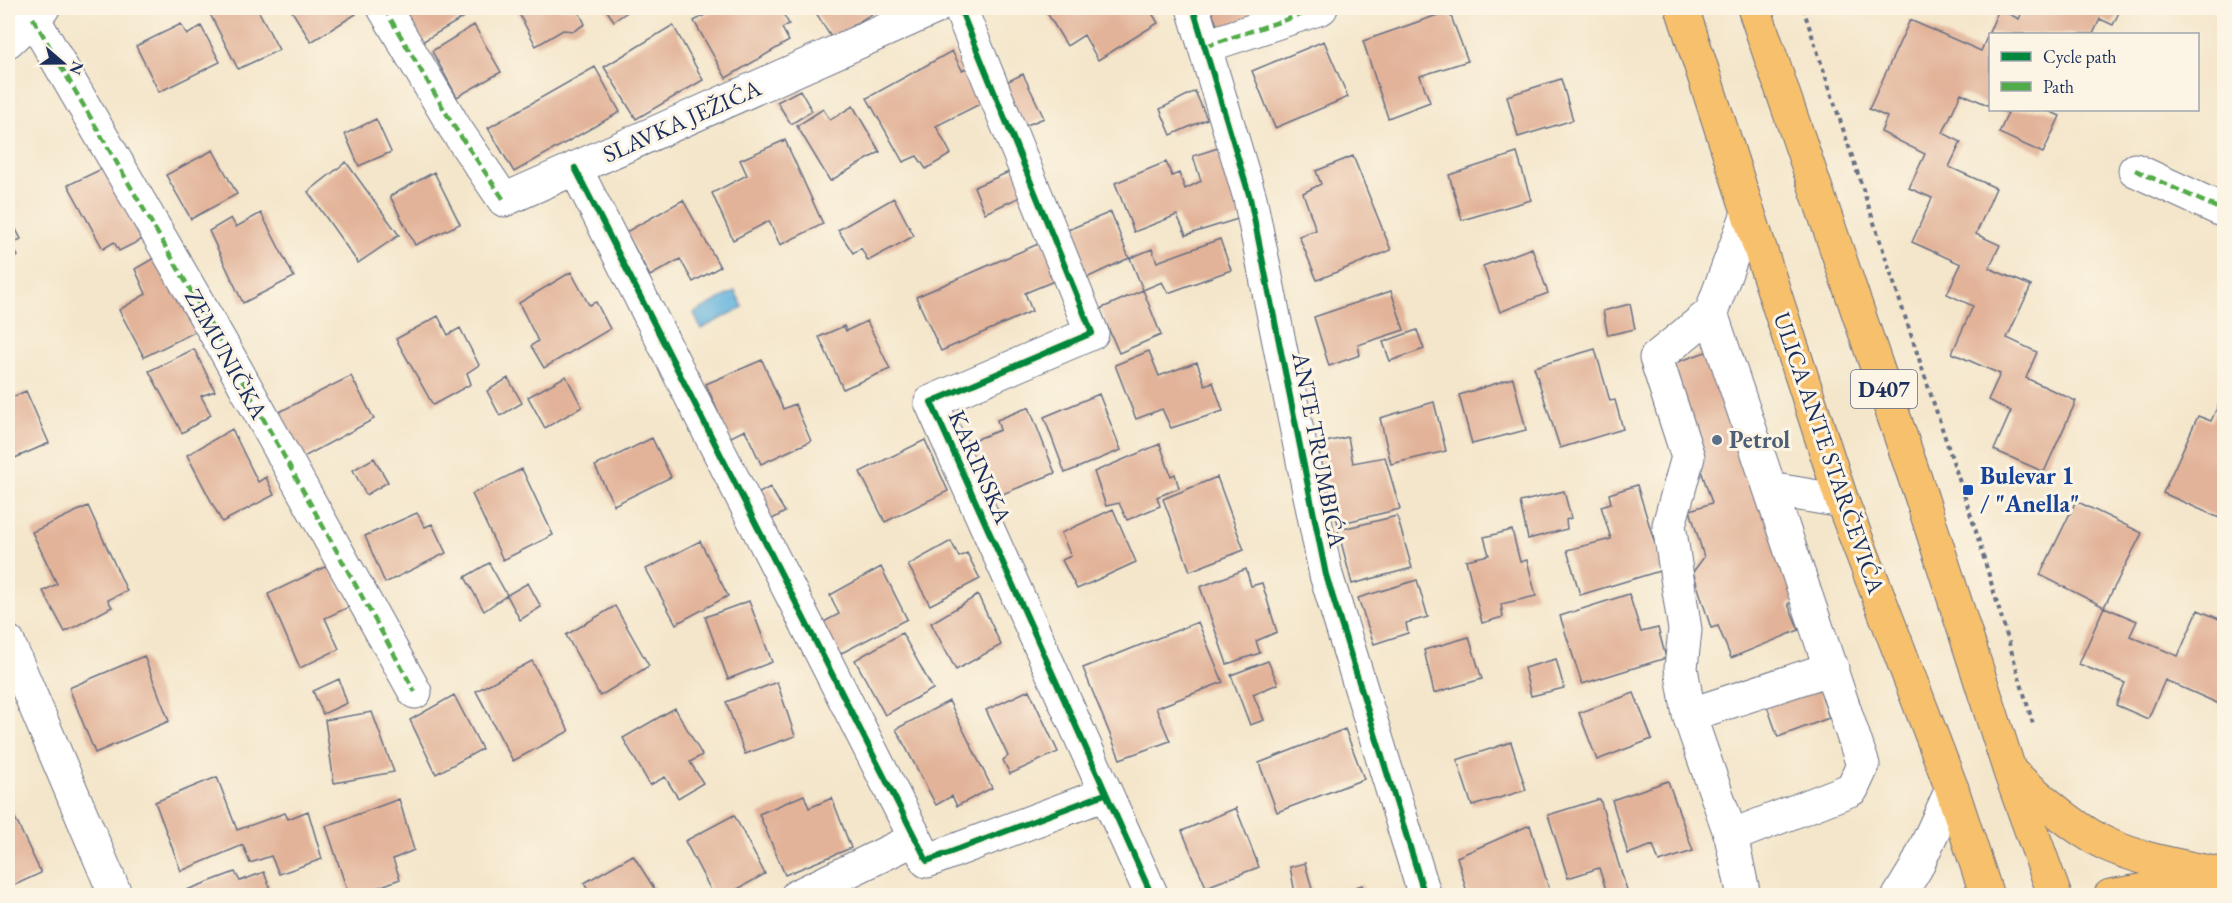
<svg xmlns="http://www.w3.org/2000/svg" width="2232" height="903" viewBox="0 0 2232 903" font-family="'EB Garamond',serif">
<rect width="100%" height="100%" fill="#fcf5e5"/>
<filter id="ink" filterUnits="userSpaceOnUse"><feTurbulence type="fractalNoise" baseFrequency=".0167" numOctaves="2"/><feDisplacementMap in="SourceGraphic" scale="12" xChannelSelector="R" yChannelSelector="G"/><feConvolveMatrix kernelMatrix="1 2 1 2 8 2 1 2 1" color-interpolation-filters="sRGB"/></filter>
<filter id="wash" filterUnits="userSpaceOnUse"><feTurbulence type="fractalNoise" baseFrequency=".008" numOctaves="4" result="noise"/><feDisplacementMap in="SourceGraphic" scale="24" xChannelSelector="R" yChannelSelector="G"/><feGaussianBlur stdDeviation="1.35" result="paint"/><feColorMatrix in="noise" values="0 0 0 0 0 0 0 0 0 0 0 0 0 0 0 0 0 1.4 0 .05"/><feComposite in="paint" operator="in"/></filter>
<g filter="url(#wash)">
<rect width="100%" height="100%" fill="#f4e6cb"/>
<!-- water -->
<path fill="#63b3dd" stroke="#3f719e" stroke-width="1.5" d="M735,291L743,307L701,329L694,313Z"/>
<g id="blocks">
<!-- building -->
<path fill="#e2b399" d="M207,8H257L279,50L238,69Z
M290,8H352L356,14L311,42Z
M404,8H461L466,16L422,42Z
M516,8H577L585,24L574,31L563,30L536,46Z
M605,8H633L614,21Z
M713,8H780L789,24L782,28L789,41L726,78L694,21L714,10Z
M813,8H876L878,10L832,39Z
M1044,8H1149L1158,23L1098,60L1084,35L1067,46Z
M1210,8H1254L1257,14L1219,30Z
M2024,8H2121L2113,25L2100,19L2093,34H1990V106L1961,93L1943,133L1961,142L1949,167L1996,188L1976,234L2000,245L1989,268L2031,286L2007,338L2037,352L2026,378L2076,401L2044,472L1994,450L2011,411L1988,400L2000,374L1952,353L1973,306L1947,294L1961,264L1912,242L1932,198L1909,188L1925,154L1881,132L1887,117L1869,109L1910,20L1981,51L1999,9L2019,19Z
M1449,11L1468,61L1420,76L1430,102L1388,118L1363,41Z
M181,24L187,35L201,26L220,62L159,92L136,46Z
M474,25L501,72L457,97L432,51Z
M673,25L703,80L636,119L604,67Z
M1324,41L1348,97L1275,128L1252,71Z
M952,51L962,70L972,66L988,100L936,126L951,154L926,169L917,156L903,162L867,98Z
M595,67L620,112L514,172L488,128Z
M1023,74L1044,118L1022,127L1002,84Z
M1561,79L1573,120L1518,137L1507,96Z
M800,90L812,111L791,124L777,102Z
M1195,91L1207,119L1171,135L1160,109Z
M853,106L880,152L830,181L797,126L823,109L830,120Z
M1999,110H2046L2060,116L2043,153L1999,133L2008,113Z
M376,119L391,152L359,166L345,134Z
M785,140L823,224L780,245L769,221L733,240L712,193L747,175L740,160Z
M1218,148L1241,218L1186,235L1177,215L1134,232L1115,183L1166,162L1172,176L1179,173L1185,189L1201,181L1193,156Z
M213,150L237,194L191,219L166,175Z
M1517,153L1531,200L1462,220L1449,175Z
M1353,156L1391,250L1317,280L1299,236L1316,230L1303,193L1321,184L1316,171Z
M346,162L399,235L358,263L308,192Z
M106,167L145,238L119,251L114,242L103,249L68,185Z
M1016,169L1027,194L985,213L974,187Z
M434,172L460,224L415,245L390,196Z
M894,198L914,236L868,261L861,248L853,253L838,230Z
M683,200L720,267L693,282L680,259L650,276L626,232Z
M1111,212L1129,258L1078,282L1058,234Z
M261,213L294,277L243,303L209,231L231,218L236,227Z
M8,214L21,239L11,244L18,256L8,262Z
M1220,239L1231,270L1168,293L1162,282L1143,290L1130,258L1152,249L1157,262Z
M1045,241L1059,279L1025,293L1032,311L941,351L916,297Z
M1532,248L1548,293L1500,312L1483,266Z
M161,254L199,330L144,357L119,310L146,294L135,269Z
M571,272L589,305L596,302L610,329L544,368L531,346L538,341L519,303Z
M1143,290L1161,335L1119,353L1100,309Z
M1391,291L1404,330L1358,345L1360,355L1329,366L1314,317Z
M1630,304L1635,329L1608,335L1603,311Z
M438,316L448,335L460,328L479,365L467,373L471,384L433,405L396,339Z
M867,321L890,369L843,389L819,337L844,326L846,331Z
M1417,330L1424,349L1390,361L1383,342Z
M1734,342L1796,601L1788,604L1799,630L1731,658L1718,626L1711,628L1693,572L1704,557L1690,510L1712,503L1666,366Z
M194,349L215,391L201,396L211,415L182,433L149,371Z
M1595,349L1610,401L1615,400L1623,429L1560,448L1534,367Z
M1149,351L1159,376L1197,362L1205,385L1213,382L1223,411L1171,428L1162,409L1136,419L1115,365Z
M762,360L783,409L795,404L811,441L761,464L745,430L729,438L706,384Z
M351,376L374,419L302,458L277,413Z
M566,376L582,407L545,428L528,397Z
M508,378L522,403L500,416L487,391Z
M1513,378L1526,430L1472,444L1459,395Z
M26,391L49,443L8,461V399Z
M2224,392V520L2163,493L2198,416L2211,421Z
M1099,394L1121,450L1065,473L1044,417Z
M1434,402L1446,451L1391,464L1380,418Z
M1029,407L1055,473L985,501L962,445L1000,430L997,420Z
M232,429L258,482L266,477L274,495L222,522L187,455Z
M1348,437L1353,463L1385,457L1400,509L1338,524L1317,444Z
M652,438L671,477L614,505L595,466Z
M925,440L948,491L885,522L860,472Z
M1160,444L1171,476L1175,474L1179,488L1157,497L1160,506L1127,520L1119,503L1106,506L1094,472Z
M374,458L388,482L366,495L353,470Z
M522,469L553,535L503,560L472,494Z
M1217,477L1244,550L1190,571L1163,499Z
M1637,485L1663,570L1580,595L1567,550L1611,539L1601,506L1611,503L1609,494Z
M770,487L785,512L760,526L747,500Z
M1564,491L1571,518L1566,520L1567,529L1528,539L1520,502Z
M2076,501L2142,533L2104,607L2040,575Z
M88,506L127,591L108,600L112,607L65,632L43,591L57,584L32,532Z
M1113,509L1136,562L1077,589L1062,560L1071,556L1061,533Z
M417,513L425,527L432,524L446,553L385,583L365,536Z
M1397,516L1412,568L1352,584L1338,530Z
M1512,530L1520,562L1527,560L1536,596L1501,604L1503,617L1482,623L1466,560L1489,555L1484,537Z
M700,541L728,596L676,624L646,569Z
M951,541L959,557L967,553L980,579L930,605L908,565Z
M489,563L507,595L484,611L465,577Z
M329,565L349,607L325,618L339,649L300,668L268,594Z
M881,567L907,619L834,657L818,625L839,614L830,595Z
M1246,569L1251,586L1262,583L1277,632L1256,641L1260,653L1227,664L1200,587Z
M1417,580L1428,617L1406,623L1408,633L1374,644L1358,598Z
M528,583L541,607L520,620L507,595Z
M1629,594L1641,632L1658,628L1666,658L1582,684L1560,616Z
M978,595L1001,645L956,670L931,623Z
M749,601L772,662L728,679L705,617Z
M615,606L649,666L600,696L566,635Z
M2104,607L2137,621L2130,636L2178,656L2198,610L2224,621V706L2165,680L2148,719L2116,705L2125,683L2079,664Z
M1198,622L1223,682L1156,708L1170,741L1120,759L1083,668Z
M902,633L933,689L885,715L855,660Z
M1469,637L1482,679L1434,693L1424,650Z
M144,656L169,721L95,753L69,688Z
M1556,659L1564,688L1531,696L1524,668Z
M532,661L569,731L513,761L476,691Z
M1268,661L1278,684L1253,694L1264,720L1250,725L1231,675Z
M339,679L347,703L323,714L313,691Z
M777,682L795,736L745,754L726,702Z
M1819,686L1829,718L1778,737L1767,706Z
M1029,690L1058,752L1010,774L1003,760L1008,756L986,710Z
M1634,693L1652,739L1597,760L1579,713Z
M454,695L482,749L436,774L410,720Z
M949,701L992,788L957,806L952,796L936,805L896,729Z
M675,708L702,755L690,762L703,783L678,798L665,777L650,785L623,738Z
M372,712L394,772L334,783L325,720Z
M1345,729L1364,779L1277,812L1259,763Z
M1511,742L1526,790L1472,806L1457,760Z
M217,777L237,830L285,813L288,819L308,811L322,859L279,874L271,856L250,863L243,845L181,871L155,802Z
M1668,781L1693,851L1659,862L1653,845L1628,854L1612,800Z
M804,795L809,808L832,798L851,848L785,875L759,814Z
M399,799L414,850L393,859L400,879L356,896H349L326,826Z
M1600,799L1618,862L1629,896H1608L1599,868L1568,878L1548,815Z
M8,803L41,873L8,888Z
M1236,808L1259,867L1206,887L1182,831Z
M734,815L765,874L725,896H714L685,841Z
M1530,825L1551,896H1468L1457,857Z
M633,855L659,896H591L584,883Z
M1305,863L1312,889L1295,893L1290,867Z
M235,872L240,881L264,872L273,896H186L184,891Z
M1362,885L1365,896H1330V895Z
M1221,888L1225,896H1204Z"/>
</g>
</g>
<g filter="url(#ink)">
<use href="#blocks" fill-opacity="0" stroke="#676f84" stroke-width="1.5"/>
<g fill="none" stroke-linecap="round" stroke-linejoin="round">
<!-- minor casing -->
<g stroke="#676f84" stroke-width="35">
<path id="minor" d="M384,8L455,128L504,200L935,8
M960,8L1092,333L931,402L1152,896
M1193,8L1250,198L1326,575L1425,896
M33,18L224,348L415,692
M8,41L43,8
M1206,46L1321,8
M575,168L927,861L1105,794
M2135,170L2224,211
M1748,213L1711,313L1770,489L1842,501
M8,642L116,896
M1689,715L1681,668L1685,630L1669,525L1688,457L1656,358L1711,313
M1731,836L1689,715L1832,668
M797,896L915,839
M1744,896L1731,836L1852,789L1863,765L1770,489
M1899,896L1916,868L1952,789"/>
</g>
<!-- major casing -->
<g stroke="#676f84" stroke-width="35">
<path id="major" d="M1682,8L1842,501L1952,789L1987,896
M1754,8L1921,496L2010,772L2055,896
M2011,773C2040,797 2074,829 2108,845C2145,861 2185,867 2224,875
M2110,896L2211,879"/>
</g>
<!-- path -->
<path stroke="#676f84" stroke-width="4" stroke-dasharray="4.5 4.5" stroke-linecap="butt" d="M1803,8L1975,528L2033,724"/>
<!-- minor -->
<use href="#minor" stroke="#fff" stroke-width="33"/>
<!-- major -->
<use href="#major" stroke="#f7c06c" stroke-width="33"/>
<!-- quiet -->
<path stroke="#52ab49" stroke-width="4.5" stroke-dasharray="9 4.5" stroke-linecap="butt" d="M384,8L455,128L504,200
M33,18L224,348L415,692
M1206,46L1321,8
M2135,170L2224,211"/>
<!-- cycleway casing -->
<g stroke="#fcf5e5" stroke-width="10">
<path id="cycleway" d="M960,8L1092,333L931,402L1152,896
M1193,8L1250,198L1326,575L1425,896
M575,168L927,861L1105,794"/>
</g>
<!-- cycleway -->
<use href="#cycleway" stroke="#00873e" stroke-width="6"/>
</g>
</g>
<!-- markers -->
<circle fill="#5c6f8a" stroke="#fcf5e5" stroke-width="2" cx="1717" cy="440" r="6"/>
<rect fill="#1a4fb4" stroke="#fcf5e5" stroke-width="2" x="1962" y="484" width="12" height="12" rx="3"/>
<g text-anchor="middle" stroke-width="6" stroke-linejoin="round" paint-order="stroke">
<!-- shield labels -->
<rect fill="#fcf5e5" stroke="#5e6a86" stroke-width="1.5" x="1851" y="370" width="66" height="38" rx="4.5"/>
<g font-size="22" font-weight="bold" fill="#1b2f5e">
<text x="1884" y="397">D407</text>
</g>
<!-- street labels -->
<g font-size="24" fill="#1b2f5e" stroke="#fcf5e5">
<text transform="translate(682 121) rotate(-24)" y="8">SLAVKA JEŽIĆA</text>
<text transform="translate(226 354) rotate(61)" y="8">ZEMUNIČKA</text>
<text transform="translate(1319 450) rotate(79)" y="8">ANTE TRUMBIĆA</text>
<text transform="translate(1829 453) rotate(71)" y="8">ULICA ANTE STARČEVIĆA</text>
<text transform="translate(980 467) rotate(66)" y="8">KARINSKA</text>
</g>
<!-- service labels -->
<g font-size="24" font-weight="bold" fill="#4e5e75" stroke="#fcf5e5" text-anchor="start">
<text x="1729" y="448">Petrol</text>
</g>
<!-- transit labels -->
<g font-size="24" font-weight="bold" fill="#164399" stroke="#fcf5e5" text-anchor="start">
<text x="1980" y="484">Bulevar 1<tspan x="1980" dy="28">/ "Anella"</tspan></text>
</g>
</g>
<!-- margin -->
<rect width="2232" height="903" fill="none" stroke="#fcf5e5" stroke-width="30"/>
<!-- legend -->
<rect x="1989" y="33" width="210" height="78" fill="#fcf5e5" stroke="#a2a6af" stroke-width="1.5"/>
<rect x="2001" y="52" width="30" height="9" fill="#00873e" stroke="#a2a6af" stroke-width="1.5"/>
<text x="2043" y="63" font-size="18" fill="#1b2f5e">Cycle path</text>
<rect x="2001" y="82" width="30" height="9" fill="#52ab49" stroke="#a2a6af" stroke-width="1.5"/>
<text x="2043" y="93" font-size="18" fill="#1b2f5e">Path</text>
<!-- north arrow -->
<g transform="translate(63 63) rotate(110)" stroke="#fcf5e5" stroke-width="4.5" paint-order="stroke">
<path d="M0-4.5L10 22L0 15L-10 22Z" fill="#1b2f5e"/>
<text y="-9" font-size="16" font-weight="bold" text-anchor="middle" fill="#1b2f5e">N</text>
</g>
</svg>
